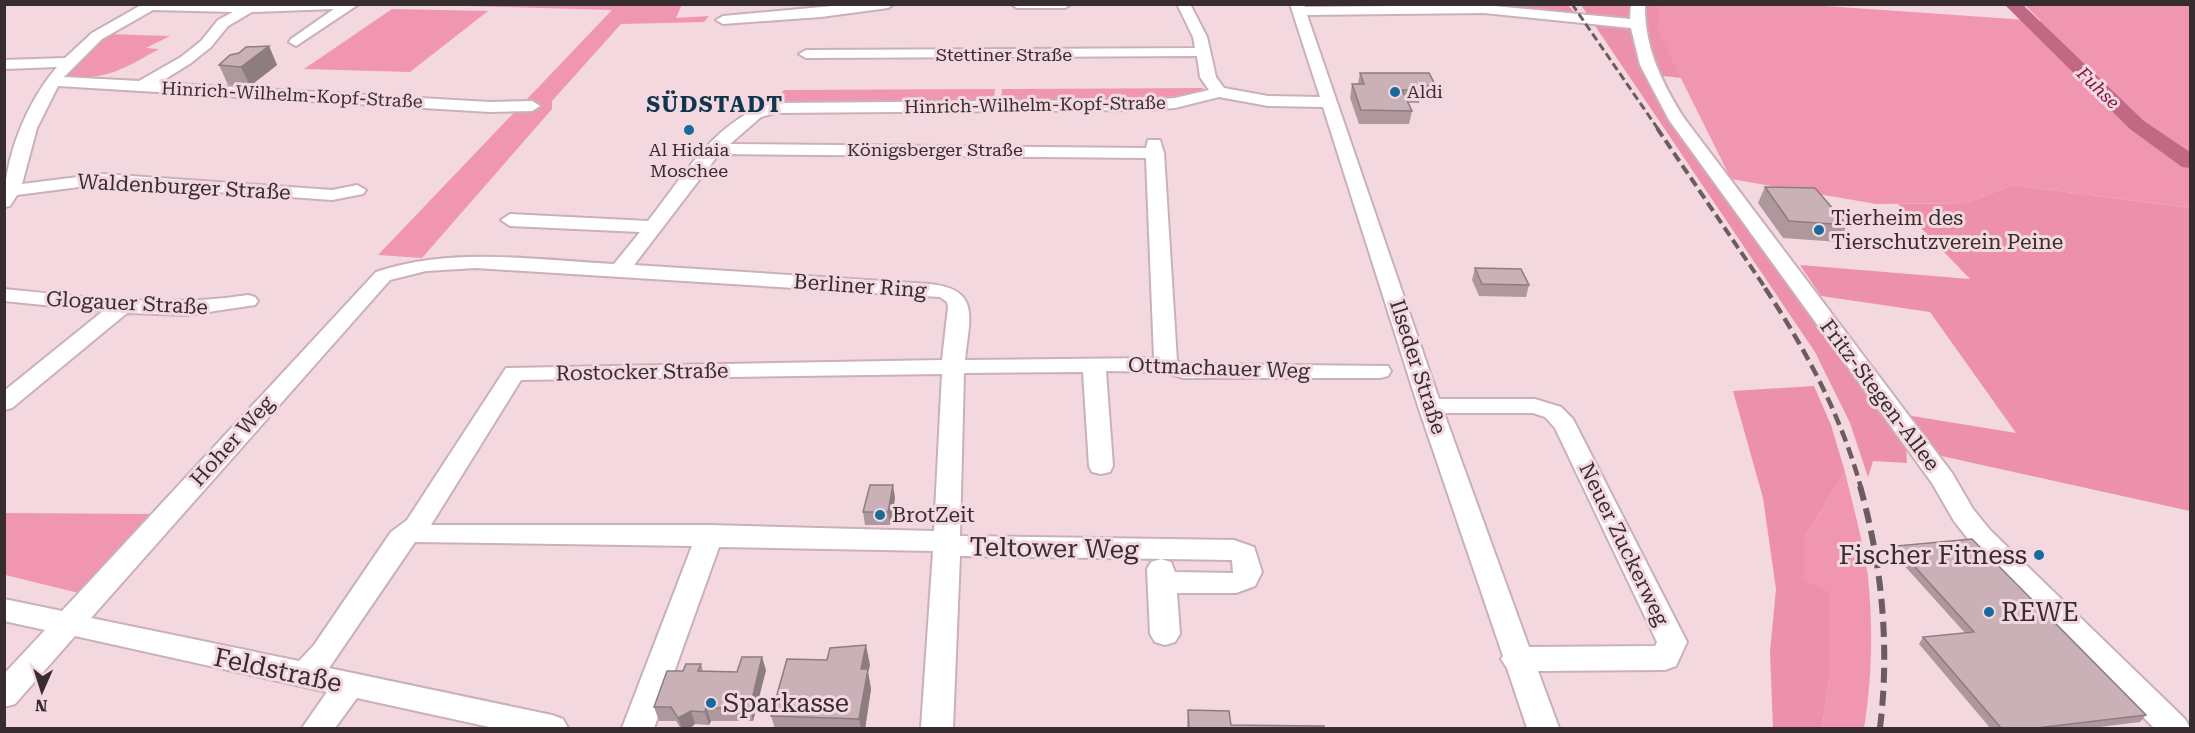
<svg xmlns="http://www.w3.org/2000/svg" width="2195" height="733" viewBox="0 0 2195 733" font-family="'Roboto Serif',serif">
<rect width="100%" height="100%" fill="#f3d8df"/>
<!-- green -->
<path fill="#f196b1" d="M682,4L676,18L709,16L704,22L621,24L552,101V109L422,258L378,255L612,10L432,5Z
M1660,4L1811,5L2041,21L2025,5H2190V208L2012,185L1967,203L1876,204L1731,179L1657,30Z
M392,9L488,11L410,72L304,69Z
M107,34L170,36L146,48L159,49C125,68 107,80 69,77L67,73Z
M1204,88C1178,107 1040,100 1001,100L1002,89Z
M995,89L994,100L795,101L781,104L775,101L784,90Z
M1845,472C1853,506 1863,541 1868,576C1873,625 1872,680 1864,728H1822L1829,680L1804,582V538Z
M5,513L150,514L79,593L5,575Z"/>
<!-- forest -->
<path fill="#ed90ab" d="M1431,5H1568L1575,13L1435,7Z
M1581,5H1660L1658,30L1681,78L1646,74L1673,125L1906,447L1907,463L1873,461L1868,477L1850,423L1815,352Z
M2012,185L2190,208V511L1937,455L1906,415L2016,433L1930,312L1821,296L1800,265L1970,279L1898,204L1967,203Z
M1814,386L1831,425L1845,472L1804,538V581L1829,592V680L1822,728H1773L1770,652L1776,589L1763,498L1733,391Z"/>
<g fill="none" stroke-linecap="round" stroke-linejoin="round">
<!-- river -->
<path fill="#c16884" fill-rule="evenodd" d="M2004,4H2022L2144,121L2190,152V168L2182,167L2130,129Z"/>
<!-- minor casing -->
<g stroke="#cab0b7" stroke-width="4">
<path id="minor" d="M143,4H359L296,46L289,42L291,39L334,9L252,12L228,26L211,47L191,63L159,83L490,102L532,101L540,106L532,111L490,112L58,86L37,128L22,184L102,174L332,190L357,185L366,190L363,194L332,200L102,184L17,195L10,206L4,207C4,158 26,103 57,67L4,69V60L65,58L92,33ZM153,10L233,12L218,20L201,41L181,57L139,81L64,77L102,39Z
M854,4H894L888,8L821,17L723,24L716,20L723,16Z
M1011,4H1071L1065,8H1017Z
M1177,4H1190L1207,37L1216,77L1224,88L1268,96L1320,97L1290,4H1304L1305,7L1484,5L1630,19L1631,4H1645C1644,47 1662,83 1684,118L1952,473L1973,509L1990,530L2185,719L2190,728H2154L1972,544L1954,521L1932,483L1669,120L1640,65L1631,28L1484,13L1307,15L1439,399H1535L1561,407L1573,419L1687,642L1676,666L1665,670L1538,671L1559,728H1527L1507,668L1501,659L1503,656L1418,406L1323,107L1268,106L1219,97L1175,108L1146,110L775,113L761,117L730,144L1146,148L1148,140H1160L1164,153L1177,361L1185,364L1388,366L1391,371L1388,376L1380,378H1183L1163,372L1106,371L1113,466L1110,472L1101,474L1092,472L1089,466L1083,372L964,373L960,536L1234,540L1254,547L1262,572L1255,586L1236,593H1177L1180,634L1175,642L1165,645L1155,642L1150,634L1147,569L1151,562L1161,559L1171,562L1175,572L1233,573L1232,560H1231L960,556L953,728H921L933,551L719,547L654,728H622L692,546L415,542L329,668L552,715L563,719L568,728H494L357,698L335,728H302L327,692L75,636L15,704L4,707V674L45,630L4,621V599L62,611L376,272C453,246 535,260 614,264L640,232L510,226L501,220L510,214L648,221C682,178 717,117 774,103L1146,100L1175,98L1209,90L1200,77L1197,56L806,58L799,54L806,50L1195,48L1193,37ZM719,154L1146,158L1154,358L965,360C969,319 982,289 929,284L634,265ZM476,268L940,297L947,302L948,307L942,360L506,368L407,520L391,532L314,645L299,661L91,618L390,280L426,271ZM942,374L934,531L710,525H431L521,380ZM1444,413H1533L1545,417L1555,428L1657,642L1655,646L1529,647Z
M4,289C86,297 166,308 248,295L255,297L258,301L255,305L188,315L127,313L12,408L4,410V391L103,311L4,301Z"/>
</g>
<!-- minor -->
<use href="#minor" fill="#fff" fill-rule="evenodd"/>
<!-- rail-far3 -->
<path stroke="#6a5c60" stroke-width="3" stroke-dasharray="8 4" stroke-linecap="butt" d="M1572,4L1658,129"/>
<!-- rail-far2 -->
<path stroke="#6a5c60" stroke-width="4" stroke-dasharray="10 5" stroke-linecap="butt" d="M1657,128L1766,289"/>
<!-- rail-far1 -->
<path stroke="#6a5c60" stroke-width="4.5" stroke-dasharray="12 6" stroke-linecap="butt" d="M1765,288C1806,350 1841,415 1861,488"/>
<!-- rail -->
<path stroke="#6a5c60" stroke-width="6" stroke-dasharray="15 8" stroke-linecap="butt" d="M1860,486C1882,565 1890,646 1880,728"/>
</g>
<!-- wall -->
<path fill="#ae989d" d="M269,46L277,65L250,86L228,85L219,65Z
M1360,73L1436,86L1434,100L1420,99L1419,103H1408L1412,111L1409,124H1359L1350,98L1352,84H1358Z
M1765,187L1847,225L1839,242L1783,238L1758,203Z
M1475,268L1529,285L1526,297L1479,296L1472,280Z
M895,498L890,525H865L863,512Z
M1896,546L2146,715L2140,722L2083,729H1991L1919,644L1923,637L1965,633L1893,553Z
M701,664L703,671L737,672L766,670L753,721H711L709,725L695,724L689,729H681L676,721H659L654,707L683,671Z
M870,665L868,672L871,689L865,729H775L771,716Z
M1188,710L1231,725L1324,729H1187Z"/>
<!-- shaded-wall -->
<path fill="#8d7c80" d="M269,46L277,65L250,86L241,67Z
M893,485L895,498L890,525L888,512Z
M866,645L870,665L868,672L871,689L865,729H861L859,719L861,669Z
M762,657L766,670L753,721L750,708Z
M706,708L711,721L709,725L705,712Z
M691,711L695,724L689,729H682L678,718Z"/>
<!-- building -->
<path fill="#cab1b7" stroke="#8d7c80" stroke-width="1.5" d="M269,46L241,67L219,65L230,55L239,53L246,47Z
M1360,73H1429L1436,86H1419L1421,90H1402L1412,111L1361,110L1352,84H1364Z
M1765,187L1815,188L1847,225L1789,221Z
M1475,268L1521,269L1529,285L1482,284Z
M870,485H893L888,512H863Z
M1972,539L2146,715L2027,729H2002L1923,637L1974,632L1896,546Z
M866,645L861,669H868L859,719L771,716L787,659L827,660L830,648Z
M742,657H762L750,708H706L705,712L691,711L678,718L671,707H654L667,671H683L686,664H701L698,671L737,672Z
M1188,710L1229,711L1231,725L1324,726V729H1189Z"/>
<!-- markers -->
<g fill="#176a9b" stroke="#f3d8df" stroke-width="2">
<circle cx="1395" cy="92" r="6"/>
<circle cx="689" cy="130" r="6"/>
<circle cx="1819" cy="230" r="6"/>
<circle cx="880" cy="515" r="6"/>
<circle cx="2039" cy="555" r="6"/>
<circle cx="1989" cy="612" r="6"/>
<circle cx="711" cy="703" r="6"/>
</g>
<g text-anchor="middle" stroke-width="6" stroke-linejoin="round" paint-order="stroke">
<!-- far-street labels -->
<g font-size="18" fill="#372d30" stroke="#f3d8df">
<text x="1004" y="61">Stettiner Straße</text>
<text transform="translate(292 95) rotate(3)" y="6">Hinrich-Wilhelm-Kopf-Straße</text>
<text transform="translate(1035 105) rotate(-1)" y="6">Hinrich-Wilhelm-Kopf-Straße</text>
<text x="935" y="156">Königsberger Straße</text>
</g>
<!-- far-water labels -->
<g font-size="18" font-style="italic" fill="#7e1041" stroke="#f3d8df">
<text transform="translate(2098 88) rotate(44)" y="6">Fuhse</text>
</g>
<!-- far-poi labels -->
<g font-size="18" fill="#372d30" stroke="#f3d8df" text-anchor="start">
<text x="1407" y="98">Aldi</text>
<text x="689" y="156" text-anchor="middle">Al Hidaia<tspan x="689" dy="21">Moschee</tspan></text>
</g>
<!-- street labels -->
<g font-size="21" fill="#372d30" stroke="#f3d8df">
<text transform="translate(184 187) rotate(3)" y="7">Waldenburger Straße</text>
<text transform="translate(860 286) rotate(4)" y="7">Berliner Ring</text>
<text transform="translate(127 303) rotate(3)" y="7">Glogauer Straße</text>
<text transform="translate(1418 367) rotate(72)" y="7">Ilseder Straße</text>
<text transform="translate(1219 368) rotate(2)" y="7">Ottmachauer Weg</text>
<text transform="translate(642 372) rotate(-1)" y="7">Rostocker Straße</text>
<text transform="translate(1880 395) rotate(53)" y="7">Fritz-Stegen-Allee</text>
<text transform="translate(232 441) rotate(-48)" y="7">Hoher Weg</text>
<text transform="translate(1624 544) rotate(64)" y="7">Neuer Zuckerweg</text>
</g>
<!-- poi labels -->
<g font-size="21" fill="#372d30" stroke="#f3d8df" text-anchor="start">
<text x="1831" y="225">Tierheim des<tspan x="1831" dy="24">Tierschutzverein Peine</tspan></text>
<text x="892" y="522">BrotZeit</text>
</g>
<!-- far-district labels -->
<g font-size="22" font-weight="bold" letter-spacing="1.5" fill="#10354d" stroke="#f3d8df">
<text x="715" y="112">SÜDSTADT</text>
</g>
<!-- near-street labels -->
<g font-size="26" fill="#372d30" stroke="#f3d8df">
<text transform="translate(1054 548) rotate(1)" y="9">Teltower Weg</text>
<text transform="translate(278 670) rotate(12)" y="9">Feldstraße</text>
</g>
<!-- near-poi labels -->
<g font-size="26" fill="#372d30" stroke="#f3d8df" text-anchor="start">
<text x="2027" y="564" text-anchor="end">Fischer Fitness</text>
<text x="2001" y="621">REWE</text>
<text x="723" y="712">Sparkasse</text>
</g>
</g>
<!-- border -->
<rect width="2195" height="733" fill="none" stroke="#372d30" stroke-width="12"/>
<!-- north arrow -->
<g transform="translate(42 691) rotate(183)" stroke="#f3d8df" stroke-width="4.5" paint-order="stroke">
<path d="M0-4.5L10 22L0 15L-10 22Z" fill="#372d30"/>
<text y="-9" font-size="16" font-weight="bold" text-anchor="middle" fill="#372d30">N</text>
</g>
</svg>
